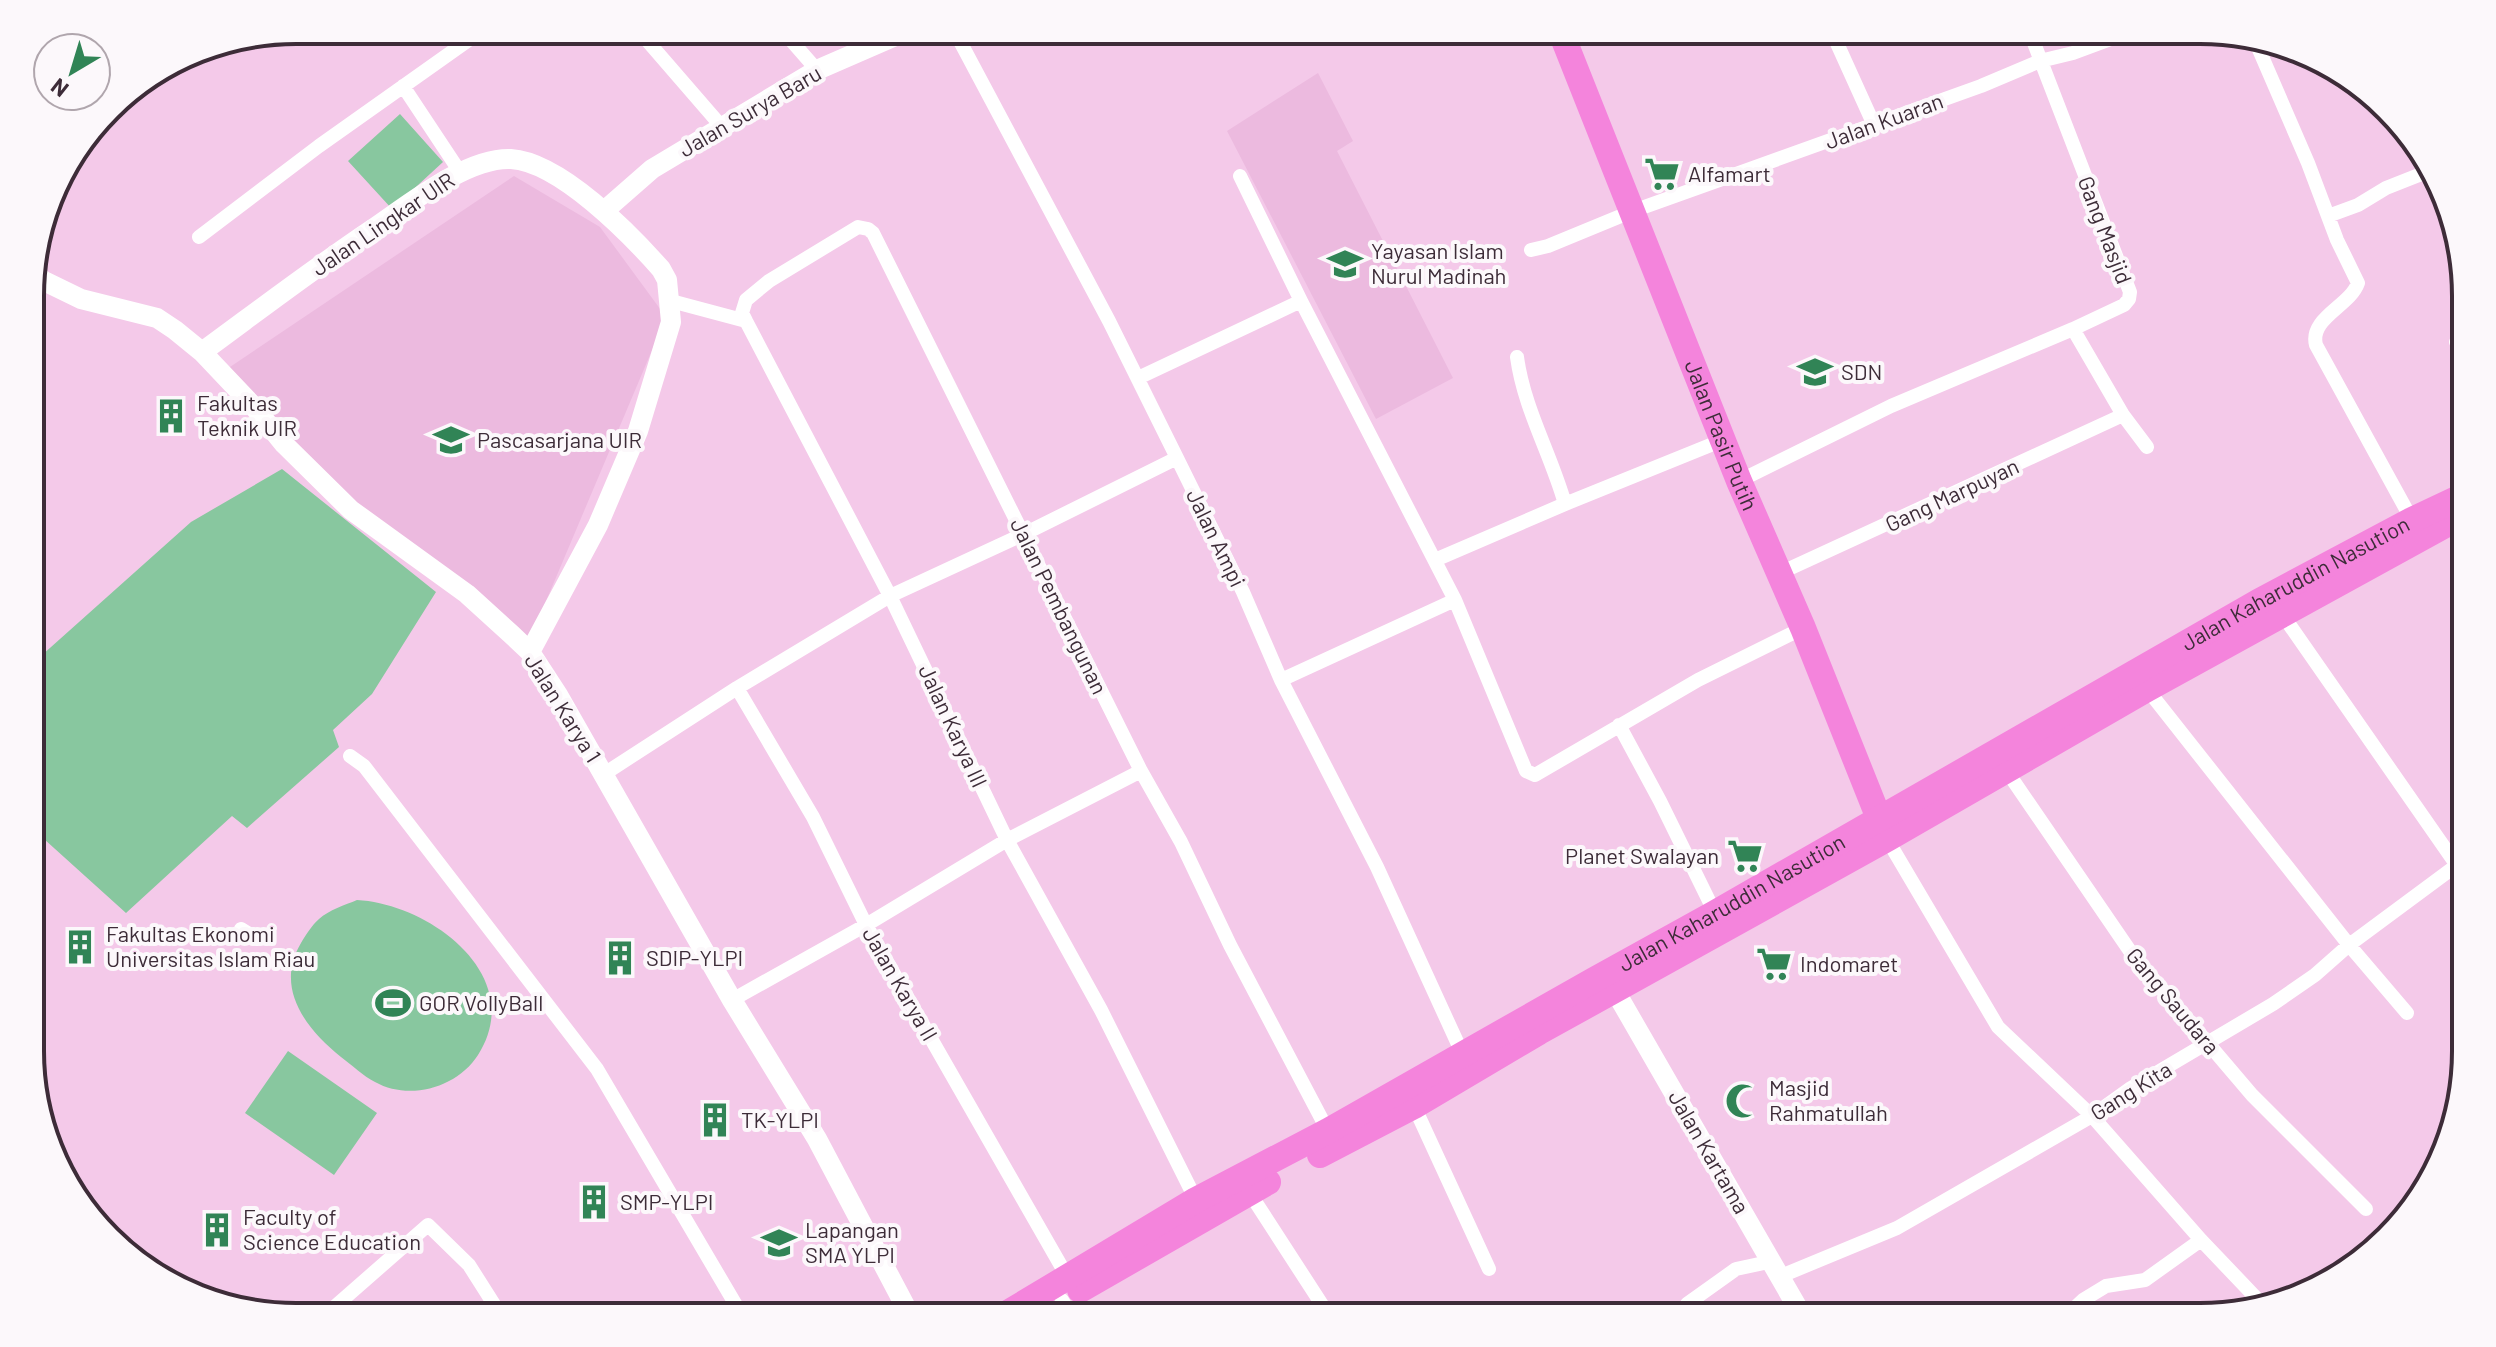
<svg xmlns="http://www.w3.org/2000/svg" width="2496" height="1347" viewBox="0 0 2496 1347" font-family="Barlow,sans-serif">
<rect width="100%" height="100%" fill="#f4c9e9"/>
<!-- built -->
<path fill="#ecbadf" d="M1318,73L1353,141L1337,151L1453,378L1376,419L1227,131Z
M514,176L600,227L666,317L530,639L351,510L224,371Z"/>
<!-- green -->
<path fill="#88c79f" d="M400,114L443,162L392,209L348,161Z
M282,469L436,592L372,694L333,730L339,747L247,828L232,816L126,913L44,839L32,823V664L191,522Z
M357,900C430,904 528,976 478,1055C457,1088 409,1101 375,1082C363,1076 352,1065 341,1057C306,1029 274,988 301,943C305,936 312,925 319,919C329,910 345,905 357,900Z
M288,1051L377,1113L334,1175L245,1113Z"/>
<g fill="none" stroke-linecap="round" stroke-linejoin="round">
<!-- street -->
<path stroke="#fff" stroke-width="14" d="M638,30L722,127
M782,30L817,70
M954,30L1109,321L1177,458L1243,592L1281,680L1377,867L1463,1055
M1831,30L1874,125
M2257,45L2308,163L2337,240L2358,283C2350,306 2309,318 2316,345L2412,520
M403,86L460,172
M1240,176L1301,301L1455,600L1526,771L1535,775L1698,680L1803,628
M2328,216L2358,205L2386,188L2429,171
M199,237L319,146L470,39L480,30
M1531,250L1548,246L1633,211L1981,86L2040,61L2073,53L2135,30
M671,301L746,321L890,596L1007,840L1101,1010L1196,1200
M746,321L742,313L746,300L769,281L858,227L868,229L873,233L1141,771L1181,842L1230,945L1328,1131
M2073,329L2123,415L2147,447
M2456,342L2465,357
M1517,357C1524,409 1551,454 1565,504
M1138,378L1301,301
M1739,481L1891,406L2073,329L2124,305L2129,299L2130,292L2029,30
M1435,560L1565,504L1723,440
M1780,573L2123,415
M2282,614L2465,877
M1281,680L1455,600
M737,688L813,817L866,925L1068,1278
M2147,689L2349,945L2407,1013
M1619,725L1660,801L1715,913
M350,756L364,766L597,1069L743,1317
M2006,770L2132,954L2252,1095L2366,1209
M604,774L737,688L890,596L1024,534L1177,458
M1887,839L1998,1027L2092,1116L2201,1240L2261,1303
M241,929L257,939
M732,1000L866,925L1007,840L1141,771
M1414,1106L1489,1269
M1249,1192L1330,1317
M1781,1276L1897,1228L2092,1116L2131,1088L2273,1004L2315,975L2349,945L2457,865
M1062,1300L1072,1317
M1687,1304L1736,1269L1773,1261
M2066,1316L2083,1300L2106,1286L2145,1280L2201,1240
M328,1317L331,1310L428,1225L469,1265L502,1317"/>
<!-- secondary -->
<path stroke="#fff" stroke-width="20" d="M604,211L652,169L817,70L909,30
M32,272L44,281L81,299L157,318L175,330L202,352L255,408L284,444L351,510L467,594L511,634L530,652L558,695L732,1000L817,1139L911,1317
M202,352C258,311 313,269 371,230C407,206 466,157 511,159C560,162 630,234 661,269L667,280L671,322L638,431L598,525L530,652
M1614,989L1803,1317"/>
<!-- highway -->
<g stroke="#f484dc" stroke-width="26">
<path id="s1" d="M1560,30L1739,481L1803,628L1886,836"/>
<path d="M1320,1155L1414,1106L1539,1032L1887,839L2147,689L2465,514"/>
<path d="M1080,1290L1268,1182"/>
<path id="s2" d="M1001,1317L1196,1200L1328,1131L1594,980L1715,913L2258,602L2412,520L2465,495"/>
</g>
</g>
<!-- icons -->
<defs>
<g id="supermarket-bare" transform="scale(2.76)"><path d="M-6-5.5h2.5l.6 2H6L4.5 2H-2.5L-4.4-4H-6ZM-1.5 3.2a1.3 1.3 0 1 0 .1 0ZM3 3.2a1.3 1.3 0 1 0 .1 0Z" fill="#318456" stroke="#fcf8fb" stroke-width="2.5" paint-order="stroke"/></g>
<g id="school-bare" transform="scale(2.76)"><path d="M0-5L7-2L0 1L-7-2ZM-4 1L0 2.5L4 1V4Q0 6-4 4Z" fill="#318456" stroke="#fcf8fb" stroke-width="2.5" paint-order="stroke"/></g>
<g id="building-bare" transform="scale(2.76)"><path d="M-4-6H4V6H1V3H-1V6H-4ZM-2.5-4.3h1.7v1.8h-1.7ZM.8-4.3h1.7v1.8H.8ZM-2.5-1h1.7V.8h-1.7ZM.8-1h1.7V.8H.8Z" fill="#318456" stroke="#fcf8fb" stroke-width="2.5" paint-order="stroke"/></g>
<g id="university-bare" transform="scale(2.76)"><path d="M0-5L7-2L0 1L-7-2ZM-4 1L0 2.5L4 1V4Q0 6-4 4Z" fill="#318456" stroke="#fcf8fb" stroke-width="2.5" paint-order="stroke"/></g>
<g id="stadium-bare" transform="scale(2.76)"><path d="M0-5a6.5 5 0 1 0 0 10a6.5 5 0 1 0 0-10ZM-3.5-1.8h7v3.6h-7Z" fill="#318456" stroke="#fcf8fb" stroke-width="2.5" paint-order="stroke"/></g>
<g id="mosque-bare" transform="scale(2.76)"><path d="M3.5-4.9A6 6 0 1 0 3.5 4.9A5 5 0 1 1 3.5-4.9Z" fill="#318456" stroke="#fcf8fb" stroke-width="2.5" paint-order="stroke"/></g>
</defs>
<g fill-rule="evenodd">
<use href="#supermarket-bare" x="1662" y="174"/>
<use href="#school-bare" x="1345" y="264"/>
<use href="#school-bare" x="1815" y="372"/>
<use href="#building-bare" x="171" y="416"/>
<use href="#university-bare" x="451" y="440"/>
<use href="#supermarket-bare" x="1745" y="856"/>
<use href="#building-bare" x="80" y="947"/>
<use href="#building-bare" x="620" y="958"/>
<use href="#supermarket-bare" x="1774" y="964"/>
<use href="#stadium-bare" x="393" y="1003"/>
<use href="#mosque-bare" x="1743" y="1101"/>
<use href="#building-bare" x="715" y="1120"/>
<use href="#building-bare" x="594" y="1202"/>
<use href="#building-bare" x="217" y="1230"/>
<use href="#school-bare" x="779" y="1243"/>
</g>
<g text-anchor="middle" stroke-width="8" stroke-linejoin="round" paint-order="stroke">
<!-- street labels -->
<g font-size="22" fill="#3d2c38" stroke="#fcf8fb">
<text transform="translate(750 111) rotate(-30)" y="8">Jalan Surya Baru</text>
<text transform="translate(1884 121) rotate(-20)" y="8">Jalan Kuaran</text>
<text transform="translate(383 224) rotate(-34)" y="8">Jalan Lingkar UIR</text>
<text transform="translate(2105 230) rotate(69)" y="8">Gang Masjid</text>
<text dy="8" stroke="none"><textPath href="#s1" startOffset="436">Jalan Pasir Putih</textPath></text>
<text transform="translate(1952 495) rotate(-25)" y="8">Gang Marpuyan</text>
<text transform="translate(1216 538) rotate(64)" y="8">Jalan Ampi</text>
<text dy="8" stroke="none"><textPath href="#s2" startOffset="1488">Jalan Kaharuddin Nasution</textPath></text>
<text transform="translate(1059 606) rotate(64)" y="8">Jalan Pembangunan</text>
<text transform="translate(563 708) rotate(58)" y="8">Jalan Karya 1</text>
<text transform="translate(953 726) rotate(65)" y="8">Jalan Karya III</text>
<text dy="8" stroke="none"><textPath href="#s2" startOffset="840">Jalan Kaharuddin Nasution</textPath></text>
<text transform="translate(900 984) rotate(60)" y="8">Jalan Karya II</text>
<text transform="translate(2173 1001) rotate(50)" y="8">Gang Saudara</text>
<text transform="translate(2131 1091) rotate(-32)" y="8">Gang Kita</text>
<text transform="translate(1709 1152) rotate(60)" y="8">Jalan Kartama</text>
</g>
<!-- poi labels -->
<g font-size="22" fill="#3d2c38" stroke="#fcf8fb" text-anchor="start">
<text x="1688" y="182">Alfamart</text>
<text x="1371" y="259">Yayasan Islam<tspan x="1371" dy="25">Nurul Madinah</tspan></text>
<text x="1841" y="380">SDN</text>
<text x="197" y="411">Fakultas<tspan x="197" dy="25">Teknik UIR</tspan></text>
<text x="477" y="448">Pascasarjana UIR</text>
<text x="1719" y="864" text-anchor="end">Planet Swalayan</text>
<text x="106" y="942">Fakultas Ekonomi<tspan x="106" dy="25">Universitas Islam Riau</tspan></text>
<text x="646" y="966">SDIP-YLPI</text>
<text x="1800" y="972">Indomaret</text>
<text x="419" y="1011">GOR VollyBall</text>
<text x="1769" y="1096">Masjid<tspan x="1769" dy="25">Rahmatullah</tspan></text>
<text x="741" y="1128">TK-YLPI</text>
<text x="620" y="1210">SMP-YLPI</text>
<text x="243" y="1225">Faculty of<tspan x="243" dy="25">Science Education</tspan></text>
<text x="805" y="1238">Lapangan<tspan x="805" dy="25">SMA YLPI</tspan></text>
</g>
</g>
<!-- crop -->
<path d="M0 0H2496V1347H0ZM296 44H2200A252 252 0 0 1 2452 296V1051A252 252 0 0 1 2200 1303H296A252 252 0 0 1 44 1051V296A252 252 0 0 1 296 44Z" fill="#fcf8fb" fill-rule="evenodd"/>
<path fill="none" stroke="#3d2c38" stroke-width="4" d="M296 44H2200A252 252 0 0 1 2452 296V1051A252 252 0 0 1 2200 1303H296A252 252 0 0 1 44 1051V296A252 252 0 0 1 296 44Z"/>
<!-- north arrow -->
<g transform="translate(72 72) rotate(218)"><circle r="38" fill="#fcf8fb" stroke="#b0a6ad" stroke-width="2"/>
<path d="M0-6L14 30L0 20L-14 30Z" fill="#318456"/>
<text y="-12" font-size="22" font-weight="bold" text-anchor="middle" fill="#3d2c38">N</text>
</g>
</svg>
